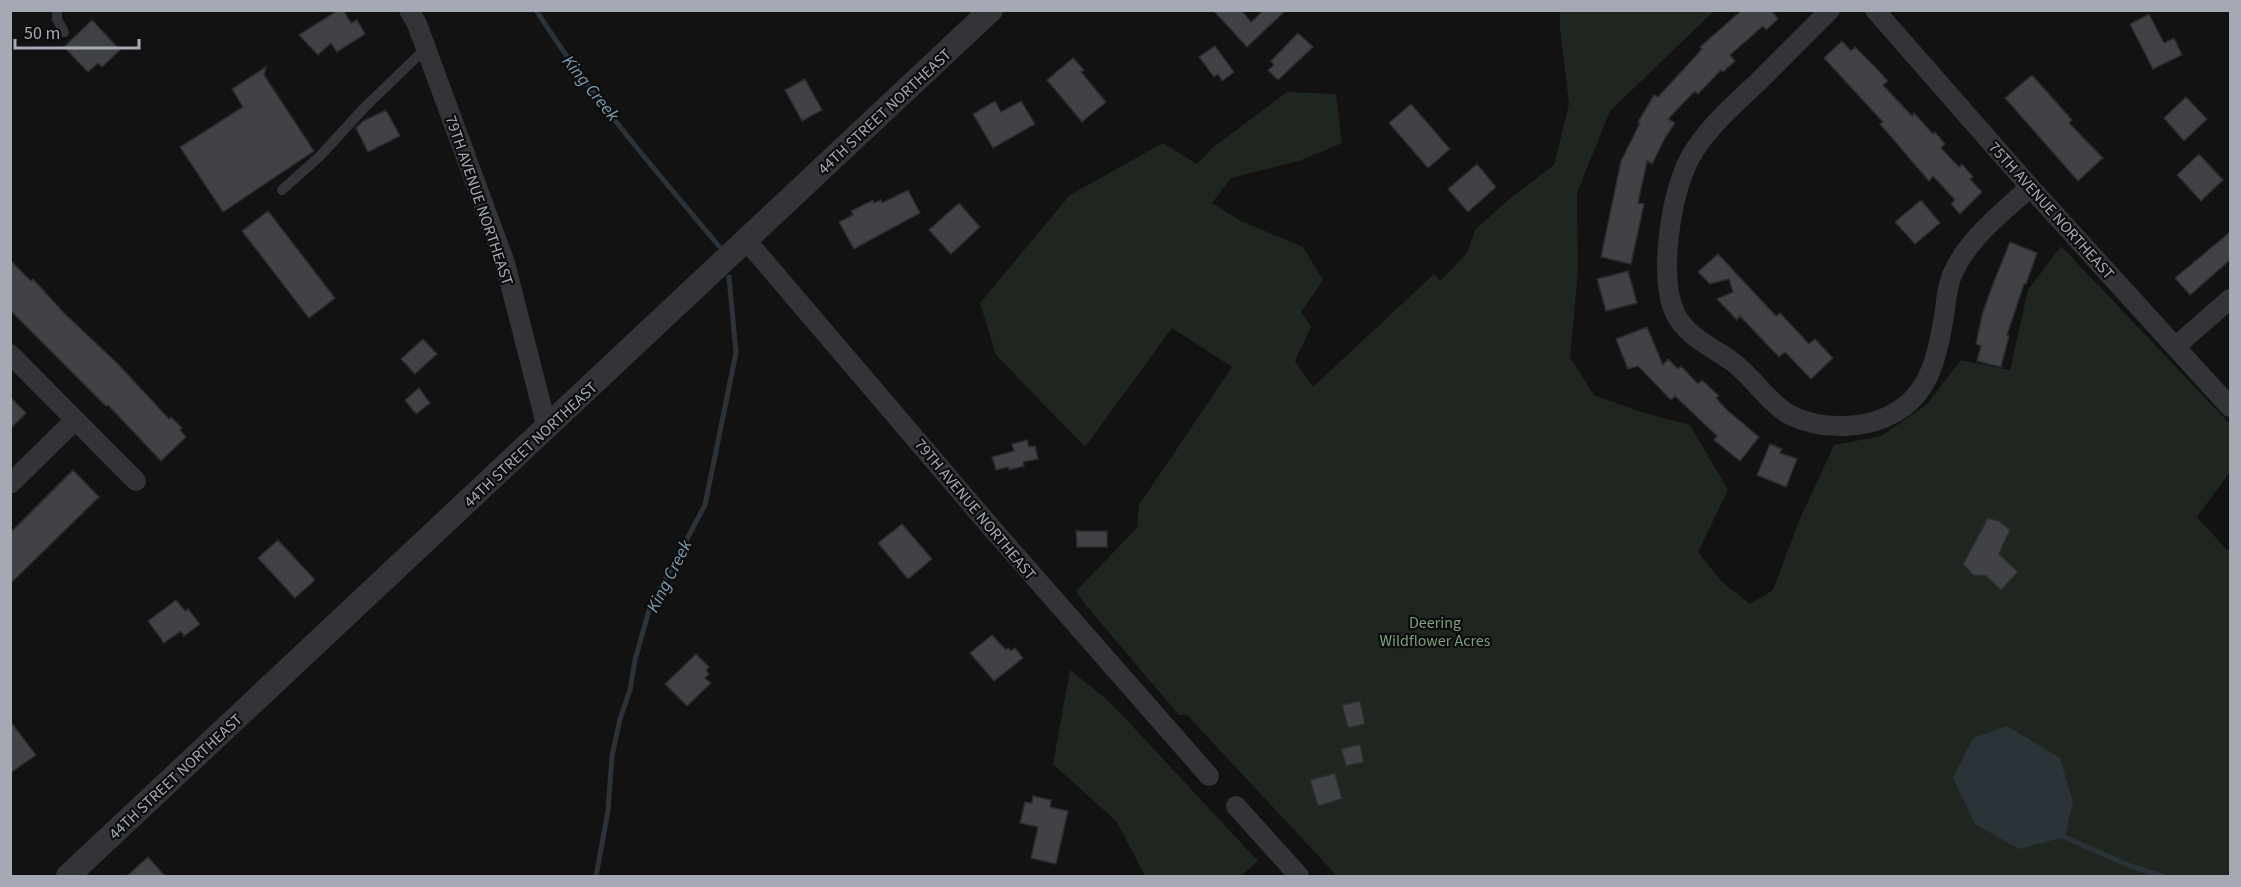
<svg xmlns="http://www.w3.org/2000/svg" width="2241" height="887" viewBox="0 0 2241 887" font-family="'Source Sans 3',sans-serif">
<rect width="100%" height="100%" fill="#121213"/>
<!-- green -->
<path fill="#1e261f" d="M1560,11H1714L1610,111L1577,193L1578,271L1570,357L1594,395L1641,412L1690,425L1728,490L1698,552L1722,582L1750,604L1773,590L1799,521L1834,445L1881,436L1926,405L1961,360L2010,370L2028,290L2061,246L2230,424V472L2197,517L2227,550L2230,547V876H1337L1187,715H1179L1084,603L1076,591L1137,528L1139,505L1232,367L1172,328L1085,447L996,355L980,303L1070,195L1163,143L1197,164L1211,149L1287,92L1336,94L1342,143L1299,161L1231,178L1212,203L1239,220L1303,247L1323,280L1301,312L1311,327L1295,361L1313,387L1434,274L1440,281L1466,254L1476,229L1508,200L1554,165L1569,104L1560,28Z
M1070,670L1110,702L1258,861L1241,876H1145L1117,822L1053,764Z"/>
<!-- water -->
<path fill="#2b3339" d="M2007,726L2060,758L2073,802L2065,837L2019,849L1975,824L1953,778L1973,738Z"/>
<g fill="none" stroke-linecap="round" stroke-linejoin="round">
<!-- stream -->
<path stroke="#2b3339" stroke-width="5" d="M536,10C589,94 655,170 719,246
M2065,837L2130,866L2162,876
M596,876L608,811L612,756L620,719L630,690L635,660L649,610L705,505L736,353L729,277"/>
</g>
<!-- building -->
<path fill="#414246" stroke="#2c2c2f" stroke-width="1.5" d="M338,10H343L351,23L357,20L365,34L337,52L331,43L318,55L299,35Z
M1213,10H1241L1251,22L1264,10H1286L1247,47Z
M1742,10H1771L1778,19L1766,30L1763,26L1730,55L1735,61L1723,72L1721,70L1698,94L1695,91L1668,119L1675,123L1665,138L1652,164L1647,161L1638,203L1644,204L1631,264L1601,257L1621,161L1640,123L1638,122L1654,95L1658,97L1702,49L1700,47Z
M2149,14L2164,43L2174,38L2182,55L2153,69L2130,24Z
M92,20L120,50L102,67L98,63L88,72L64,47Z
M1298,33L1313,47L1278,80L1268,70L1274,65L1271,61Z
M1842,41L1851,51L1855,47L1876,68L1888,81L1883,85L1912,116L1914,113L1933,134L1935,132L1945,144L1941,148L1959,167L1962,164L1973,177L1970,179L1982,192L1960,214L1951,204L1955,200L1933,176L1929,181L1880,124L1883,122L1824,58Z
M1215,46L1234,72L1222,81L1218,74L1214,77L1199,57Z
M1073,58L1084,70L1081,72L1106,102L1082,122L1047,80Z
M266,67L264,75L314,151L223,212L180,147L243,107L232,89Z
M2032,75L2072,120L2069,123L2103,158L2078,181L2005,98Z
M805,79L822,110L802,121L785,90Z
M2186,97L2207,119L2184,141L2164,118Z
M995,101L1001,112L1021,101L1035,124L993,148L973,114Z
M1411,104L1450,149L1428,168L1389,123Z
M386,110L400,136L368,152L356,128L363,121Z
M2199,154L2223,180L2201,201L2177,175Z
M1477,164L1496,187L1468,212L1448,189Z
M908,190L920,213L854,249L839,222L853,215L851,211L873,200L874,203L881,200L882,203Z
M1921,200L1940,223L1915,244L1895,222Z
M959,203L980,227L951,254L929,230Z
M268,211L335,298L309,318L242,231Z
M2230,232V260L2190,295L2175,278Z
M2010,242L2037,253L2026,284H2024L2007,335L2009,336L2001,367L1977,361L1981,346L1976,344L1982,315L1993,284Z
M1718,254L1776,316L1780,313L1809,344L1815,339L1833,358L1811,379L1785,352L1779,357L1740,316L1737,320L1717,299L1733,292L1729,279L1710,284L1698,272Z
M10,260L31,281L33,279L65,314L117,363L169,419L171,417L182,428L180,430L186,437L161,461L108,405L106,406L10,310Z
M1628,271L1637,303L1606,311L1597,279Z
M1647,327L1663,365L1668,359L1678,369L1681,366L1698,384L1702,380L1719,396L1716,398L1727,410L1759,437L1740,461L1714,440L1717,436L1675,396L1671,400L1638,366L1628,369L1616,339Z
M423,339L437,354L415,374L401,359Z
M419,388L430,403L416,414L405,400Z
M10,397L26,413L10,429Z
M1027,440L1029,447L1035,446L1038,459L1023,462L1024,466L1009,470L1008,467L996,470L992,457L1014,451L1012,444Z
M1770,444L1782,449L1780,453L1797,459L1786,487L1757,475Z
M73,470L99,497L10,584V533Z
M1988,518L1999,521L2010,530L1999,554L2018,572L2001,590L1986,576L1973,575L1963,564Z
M902,524L932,559L908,579L878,543Z
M1076,531H1107V547H1077Z
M278,540L315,580L295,598L258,558Z
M176,600L185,611L188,609L200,624L184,636L181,631L164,643L148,621Z
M992,635L1006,650L1008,648L1011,651L1015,648L1023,658L994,681L970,653Z
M696,654L709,667L706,670L709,674L705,678L711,683L687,706L665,684Z
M1360,701L1365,724L1348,728L1342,705Z
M10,721L36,755L10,773Z
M1360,744L1364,762L1346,766L1341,749Z
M1335,773L1342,799L1318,806L1310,780Z
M1033,796L1051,800L1050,807L1068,811L1056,864L1031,858L1038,827L1020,823L1025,802L1032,803Z
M148,857L165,876H127Z"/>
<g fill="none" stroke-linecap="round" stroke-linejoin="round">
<!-- service -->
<path stroke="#333438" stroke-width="10" d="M57,10V19L64,32
M282,190L320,156L364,108L426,48"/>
<!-- minor -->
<path stroke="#333438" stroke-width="20" d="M409,10L417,24L505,263L547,428
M1830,10C1805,35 1781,59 1756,84C1731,107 1696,138 1684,171C1670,206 1659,278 1675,313C1686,336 1710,346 1730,360C1751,374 1768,403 1790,415C1822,431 1869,430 1899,410C1933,389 1939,346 1945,310C1946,299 1948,285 1952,275C1968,238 2001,214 2030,187
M1875,10L2030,187L2230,407
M746,240L989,525L1209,776
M2175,347L2230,299
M10,354L136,481
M10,484L75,420
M1236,806L1299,876"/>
<!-- tertiary -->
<path stroke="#333438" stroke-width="24" d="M68,876L991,10"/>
</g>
<g text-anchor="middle" stroke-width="4.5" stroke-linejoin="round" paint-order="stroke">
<!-- street labels -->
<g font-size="16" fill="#a4a9b4" stroke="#0d0d0e">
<text transform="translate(884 111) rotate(-43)" y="6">44TH STREET NORTHEAST</text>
<text transform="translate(480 200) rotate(71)" y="6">79TH AVENUE NORTHEAST</text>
<text transform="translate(2052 210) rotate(48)" y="6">75TH AVENUE NORTHEAST</text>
<text transform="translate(530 444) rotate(-43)" y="6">44TH STREET NORTHEAST</text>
<text transform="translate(976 509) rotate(50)" y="6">79TH AVENUE NORTHEAST</text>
<text transform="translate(175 776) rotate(-43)" y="6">44TH STREET NORTHEAST</text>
</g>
<!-- park labels -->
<g font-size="16" fill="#7b9f7b" stroke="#0d0d0e">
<text x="1435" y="628">Deering<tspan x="1435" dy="18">Wildflower Acres</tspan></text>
</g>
<!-- water labels -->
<g font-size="18" font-style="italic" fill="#7a9aaf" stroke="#0d0d0e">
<text transform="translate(591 88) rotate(51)" y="6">King Creek</text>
<text transform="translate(669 576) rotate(-63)" y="6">King Creek</text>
</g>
</g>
<!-- border -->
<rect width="2241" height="887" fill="none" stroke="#a4a9b4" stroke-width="24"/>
<!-- scale -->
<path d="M15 39v9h124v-9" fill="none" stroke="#a4a9b4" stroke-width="3"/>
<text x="24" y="39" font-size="18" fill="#a4a9b4" stroke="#0d0d0e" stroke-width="4.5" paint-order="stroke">50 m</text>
</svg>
